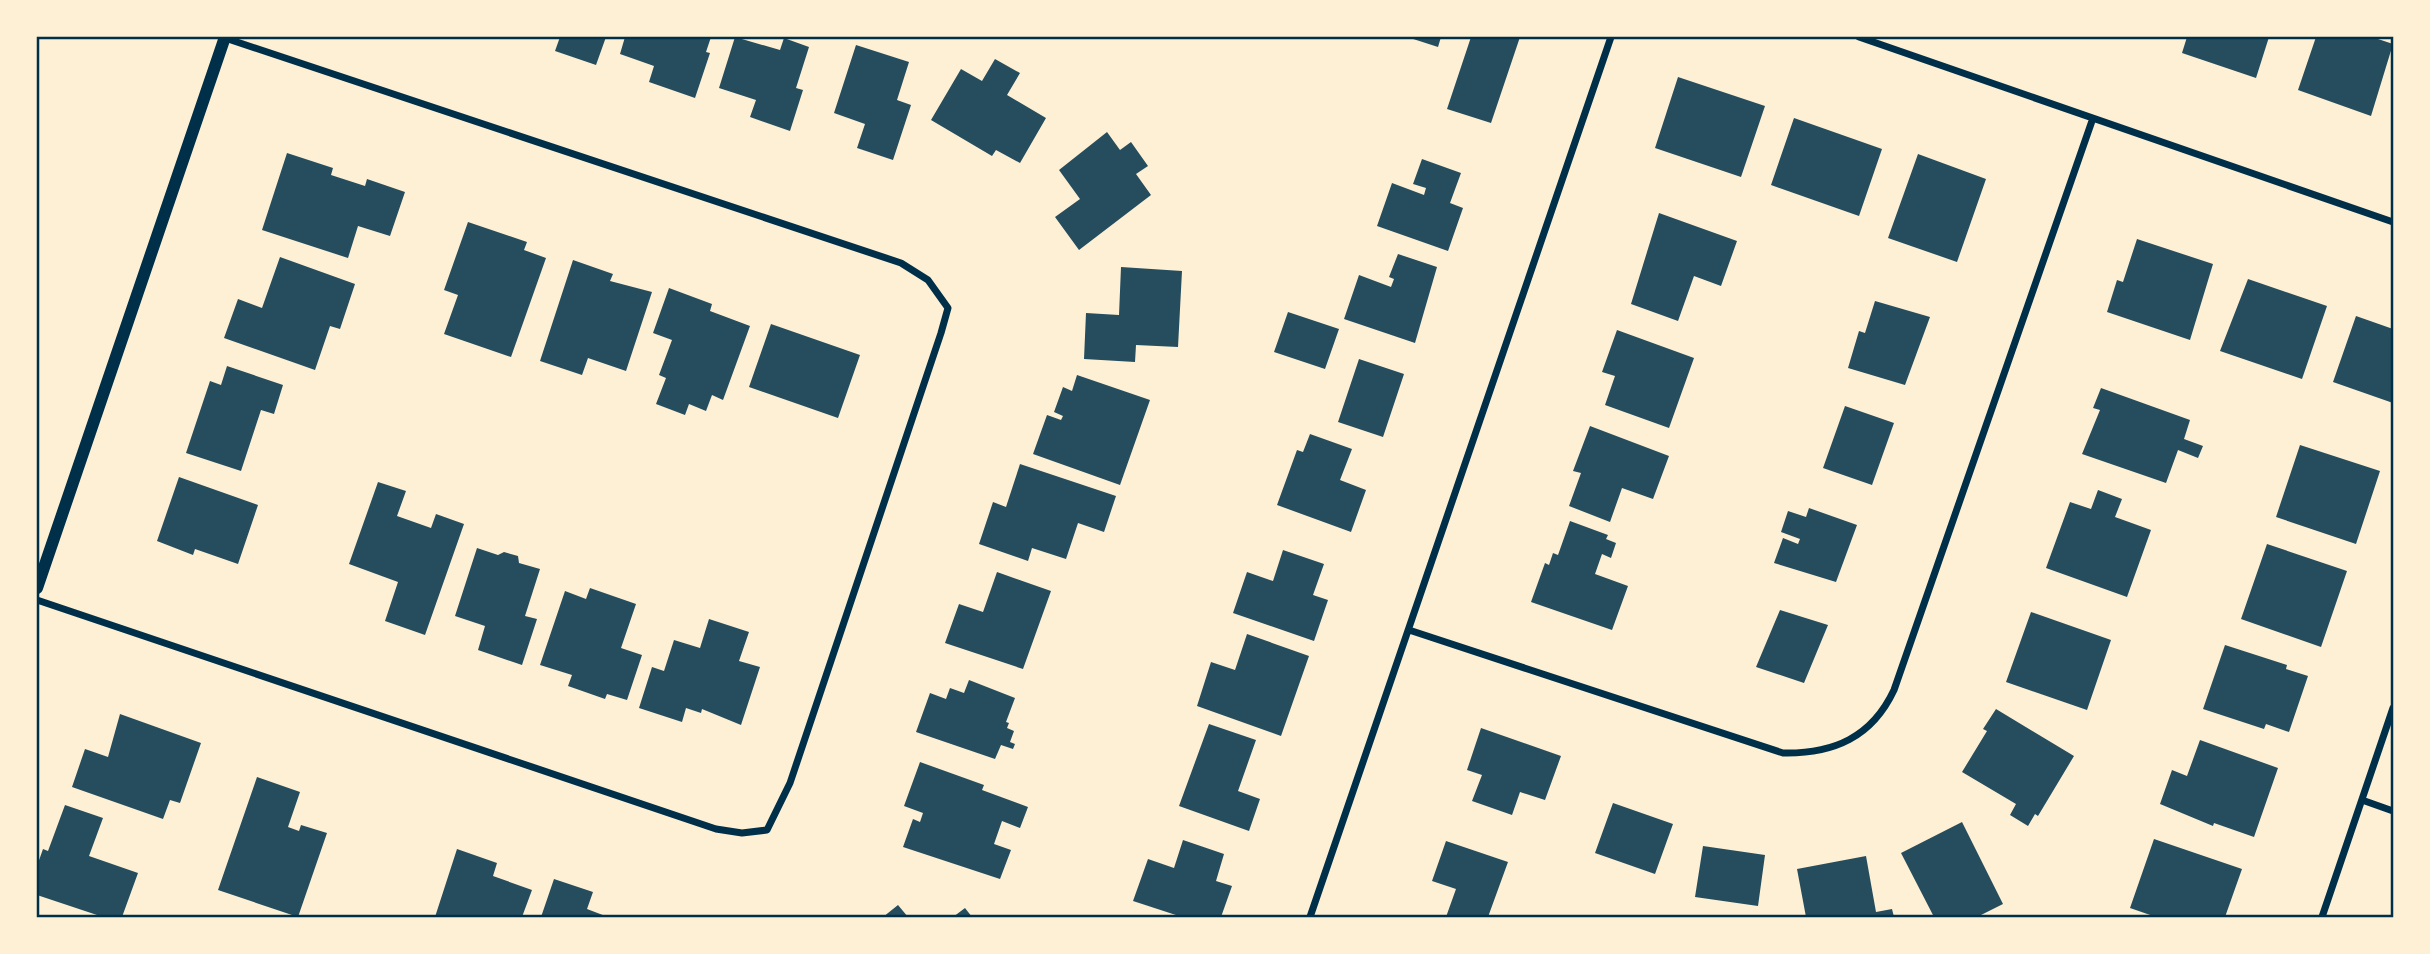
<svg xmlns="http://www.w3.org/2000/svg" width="2430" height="954" viewBox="0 0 2430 954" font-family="'Fira Sans',sans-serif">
<rect width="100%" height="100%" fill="#fdf0d5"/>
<!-- building -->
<path fill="#264d5e" d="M560,37H606L596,65L555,51Z
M625,37H711L706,52L710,53L695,98L649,82L654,66L620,54Z
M735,37L780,50L784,38L809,47L796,88L803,90L790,131L750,117L756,100L719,88Z
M1407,37H1441L1438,47Z
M1471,37H1520L1491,123L1447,109Z
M2187,37H2269L2256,78L2182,53Z
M2316,37H2372L2393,44L2371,116L2298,90Z
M856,45L909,62L897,100L911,105L893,160L857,148L865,124L834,113Z
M995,59L1020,73L1007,95L1046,118L1020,163L996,150L992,156L931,120L961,69L982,81Z
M1678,77L1765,106L1741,177L1655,148Z
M1794,118L1882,149L1859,216L1771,185Z
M1107,132L1120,150L1131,142L1148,166L1136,174L1151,195L1079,250L1055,217L1080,199L1059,170Z
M287,153L333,168L331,175L365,186L367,179L405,192L390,236L358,226L348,258L262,230Z
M1918,154L1986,179L1957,262L1888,238Z
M1422,159L1461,173L1450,203L1463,208L1448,251L1377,226L1392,183L1424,195L1426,188L1413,184Z
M1659,213L1737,241L1721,286L1694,276L1678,321L1631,304Z
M468,222L527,242L524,250L546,258L511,357L444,334L458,295L444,290Z
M2137,239L2213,264L2190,340L2107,312L2117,280L2123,282Z
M1398,254L1437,267L1415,343L1344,319L1359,275L1391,287L1394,279L1389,277Z
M280,257L355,284L340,329L330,326L315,370L224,338L238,299L262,308Z
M573,260L613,274L610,281L652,292L626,371L588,358L582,375L540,361Z
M1121,267L1182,271L1178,347L1136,345L1135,362L1084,359L1086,313L1119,315Z
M2248,279L2327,306L2302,379L2220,351Z
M669,288L712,304L710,311L750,326L723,400L712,395L706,411L689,404L685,415L656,404L666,378L659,375L672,340L653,333Z
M1875,301L1930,317L1905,385L1848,368L1859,331L1865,333Z
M1288,312L1339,329L1325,369L1274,352Z
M2356,316L2393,329V403L2333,382Z
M771,324L860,355L838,418L749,387Z
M1617,330L1694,358L1669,428L1605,405L1615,376L1602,372Z
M1359,359L1404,374L1383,437L1338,422Z
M227,366L283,385L274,414L261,410L241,471L186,453L210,381L221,385Z
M1077,375L1150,400L1120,485L1033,454L1047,415L1061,420L1063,416L1054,412L1063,387L1072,391Z
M2101,388L2190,420L2184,439L2203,446L2198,458L2178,450L2166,483L2082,454L2100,410L2093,408Z
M1845,406L1894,423L1872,485L1823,468Z
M1590,426L1669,456L1653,499L1622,488L1610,522L1569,506L1581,473L1573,471Z
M1310,434L1352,449L1340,480L1366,490L1351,532L1277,505L1297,450L1303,452Z
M2300,445L2380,471L2356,544L2276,517Z
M1020,464L1116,496L1104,532L1078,523L1066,559L1032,548L1028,561L979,544L993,502L1006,507Z
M179,477L258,505L238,564L195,549L193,555L157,541Z
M378,482L406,491L397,516L431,528L436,514L464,524L425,635L385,621L398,582L349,564Z
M2098,490L2122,499L2115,517L2151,530L2127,597L2046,568L2070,502L2091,509Z
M1809,508L1857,525L1836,582L1774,563L1783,538L1798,544L1800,539L1781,532L1788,511L1806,517Z
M1570,521L1608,535L1606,539L1616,543L1611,558L1602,554L1595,574L1628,586L1612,630L1531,602L1545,563L1549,565L1553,553L1558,555Z
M2267,544L2347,571L2321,647L2241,619Z
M477,548L498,555L504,552L518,556L519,563L540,569L525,616L537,619L522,665L478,650L485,626L455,616Z
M1283,550L1324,564L1313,595L1328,600L1314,641L1233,613L1247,572L1273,581Z
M997,572L1051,591L1023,669L945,643L959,604L983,612Z
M590,588L636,604L621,648L642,655L627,700L607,694L605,699L568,686L572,675L540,665L565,591L586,599Z
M1780,610L1828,625L1804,683L1756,667Z
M2031,612L2111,640L2087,710L2006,682Z
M709,619L749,632L739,661L760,667L741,725L702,709L701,713L686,708L682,722L639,708L652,667L664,671L674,640L700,648Z
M1247,634L1309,656L1281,736L1197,706L1211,662L1235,670Z
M2225,645L2287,665L2286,669L2308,676L2289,732L2266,724L2264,729L2203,709Z
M969,680L1015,698L1006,722L1009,723L1007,728L1014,731L1010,742L1015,744L1013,749L1001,745L995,759L916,732L930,693L946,699L950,688L964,693Z
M1996,709L2074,756L2038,816L2035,814L2028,826L2010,815L2016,804L1962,772L1987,731L1983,729Z
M120,714L201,743L180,803L170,800L163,819L72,787L85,749L108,757Z
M1209,724L1256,740L1238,791L1260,799L1249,831L1179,806Z
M1481,728L1561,756L1545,800L1520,792L1512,815L1472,801L1482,775L1467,770Z
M2200,740L2278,768L2254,837L2214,823L2213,826L2160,804L2172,770L2187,776Z
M920,762L984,785L982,790L1028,807L1020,828L1002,821L994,844L1011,850L1000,879L903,847L913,819L920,822L923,813L904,806Z
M257,777L300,792L288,827L299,831L301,825L327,833L298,917L218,890Z
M1613,803L1673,824L1655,874L1595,853Z
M65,805L103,818L89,856L138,873L122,917H103L37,895V866L43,849L48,851Z
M1962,822L2003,904L1977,917H1934L1901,853Z
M2154,839L2242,869L2225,917H2156L2130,908Z
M1183,840L1224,854L1216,881L1232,886L1221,917H1182L1133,901L1148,859L1174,868Z
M1446,841L1508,862L1488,917H1446L1456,889L1432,881Z
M1703,846L1765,855L1758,906L1695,897Z
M457,849L497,863L493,876L532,890L522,917H435Z
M1866,856L1876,912L1892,909L1894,917H1806L1797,869Z
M554,879L593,892L587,909L608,917H541Z
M898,905L908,917H883Z
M965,908L972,917H953Z"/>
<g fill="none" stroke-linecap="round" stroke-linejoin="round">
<!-- minor -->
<path stroke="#003049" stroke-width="7" d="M1859,37L2393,222
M37,600L716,829L742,833L767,830L790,783L941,333L948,308L928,280L901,263L225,38
M1409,630L1783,753C1834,754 1872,737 1894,690L2093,118
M2362,800L2393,811
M1310,917L1611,37
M2322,917L2393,708"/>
<!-- tertiary -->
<path stroke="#003049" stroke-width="12" d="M37,588L225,37"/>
</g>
<!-- border -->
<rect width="2430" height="954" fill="none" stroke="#fdf0d5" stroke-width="77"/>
<rect x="38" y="38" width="2354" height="878" fill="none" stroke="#003049" stroke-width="2.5"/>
</svg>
